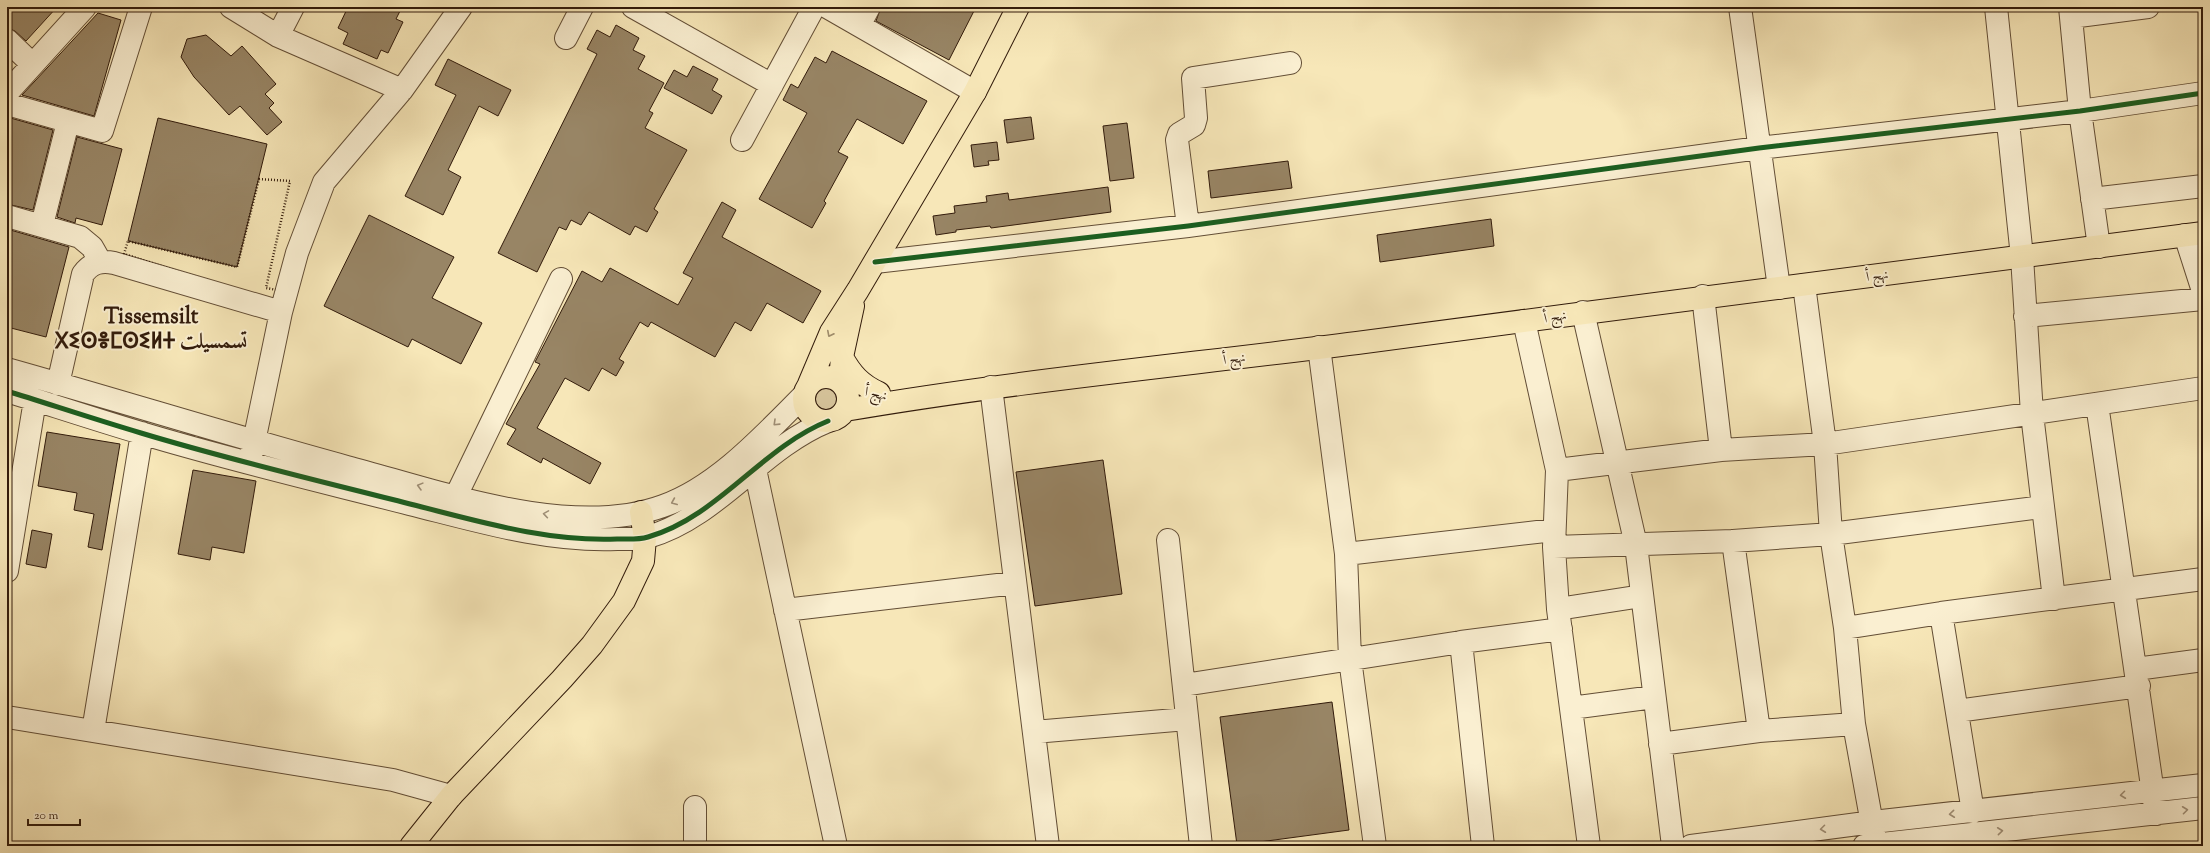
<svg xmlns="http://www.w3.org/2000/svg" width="2210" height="853" viewBox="0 0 2210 853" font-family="'Sorts Mill Goudy',Amiri,'Noto Sans Tifinagh',serif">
<rect width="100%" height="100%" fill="#f7e7b8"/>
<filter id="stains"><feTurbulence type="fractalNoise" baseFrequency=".005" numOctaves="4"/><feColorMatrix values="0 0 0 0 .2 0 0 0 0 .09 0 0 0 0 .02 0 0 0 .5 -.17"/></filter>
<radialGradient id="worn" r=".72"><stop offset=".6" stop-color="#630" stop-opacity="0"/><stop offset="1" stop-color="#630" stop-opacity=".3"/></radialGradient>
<!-- green -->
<path fill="#d6c49b" stroke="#847053" d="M815 398a12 12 0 1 1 24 0a12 12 0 1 1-24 0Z"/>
<!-- building -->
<path fill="#988565" stroke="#321b0b" d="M7,7H57L26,41L15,31L7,28Z
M348,7H402L396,19L403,22L388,53L381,50L377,59L343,44L348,33L338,28Z
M881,7H976L949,60L876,21Z
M98,13L121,20L94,116L22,95Z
M616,25L639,38L633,50L645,56L638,69L664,83L649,111L653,113L645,128L687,150L654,209L658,212L647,232L635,226L630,235L589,212L581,225L571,220L566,230L559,227L537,272L498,253L597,54L587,49L597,30L610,37Z
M206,35L231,56L242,46L276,84L265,94L274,103L269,108L282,122L267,135L240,106L229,115L194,77L181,57L187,39Z
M832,51L927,101L903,144L857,119L838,152L848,157L824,201L826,203L812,228L759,199L807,113L783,100L791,84L798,88L815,57L826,63Z
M448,59L511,90L498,116L479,106L448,170L461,177L443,215L405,196L456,95L435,85Z
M693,66L718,79L712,90L722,96L712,114L664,88L674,70L687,77Z
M7,117L53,130L33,210L7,204Z
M1031,117L1034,139L1007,143L1004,120Z
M158,118L267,144L237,267L128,241Z
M1127,123L1134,178L1110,181L1103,126Z
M77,137L122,149L102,225L76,218L75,223L57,217Z
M997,142L999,160L988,161L989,165L974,167L971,145Z
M1288,161L1292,188L1211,198L1208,171Z
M1108,187L1111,212L991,228L990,226L956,230V232L936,235L933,216L955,213L954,206L987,202L986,196L1008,193L1009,200Z
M722,202L736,210L722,237L821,291L803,323L767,303L751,331L735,322L715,357L651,322L648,327L640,322L619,359L624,362L616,376L602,368L589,391L565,378L537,428L601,463L590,484L543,458L541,463L507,444L516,429L506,424L540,364L535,362L582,271L602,282L610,268L678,305L693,278L683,273Z
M369,215L454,257L432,298L482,323L461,364L412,339L408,347L324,306Z
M1491,219L1494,246L1380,262L1377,235Z
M7,229L69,247L46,337L7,327Z
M47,432L120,444L102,550L88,547L94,514L74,510L77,493L38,486Z
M1103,460L1122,594L1035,606L1016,472Z
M193,470L256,481L244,553L212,547L210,560L178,554Z
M32,530L52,534L46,568L26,564Z
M1332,702L1349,830L1237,845L1220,717Z"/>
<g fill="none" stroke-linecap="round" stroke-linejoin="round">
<!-- minor casing -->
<g stroke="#634e36" stroke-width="24">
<path id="minor" d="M231,7L278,36L402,90
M633,7L772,85
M827,7L975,92
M1740,7L1779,288
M1996,7L2022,257L2032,414L2054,599
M2070,7L2080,111L2099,247
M2071,17L2148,7
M860,24L869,7
M278,36L293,7
M566,38L582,7
M7,40L32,64
M7,93L85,7
M7,104L102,131L141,7
M742,140L814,7
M2092,199L2203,186
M7,216L80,237L92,247L100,261
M42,225L68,122
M1188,226L1177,140L1179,134L1194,125L1196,118L1193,78L1290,63
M2185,235L2203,291
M875,262L1188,226L1759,148L2080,111L2203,93
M1804,285L1825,444L1831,534L1845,628L1854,724L1876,846
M1703,296L1721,450
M1583,312L1636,545L1673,846
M2025,316L2203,299
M1524,321L1557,470L1554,547L1558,609L1589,846
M1319,347L1346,554L1350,659L1375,846
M7,369C121,401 233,436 347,467C438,491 570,540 663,506C717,487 764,435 804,395
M58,384L83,274C91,263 101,260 114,263L281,312
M991,387L1048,846
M7,391C52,405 97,420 141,433C230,460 320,481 410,504C478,521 546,542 617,539C627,539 638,540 648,537C718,517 761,448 828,421
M2097,404L2156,814
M251,456L281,312L297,253L324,182L402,90L461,7
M755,469L836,846
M1557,470L1721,450L1825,444L2203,388
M456,496L561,279
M1168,540L1201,846
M1733,541L1759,731
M1554,547L1733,541L1831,534L2042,507
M1346,554L1554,530
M7,571L35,400
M1558,609L1642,596
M785,610L1015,583
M1941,613L1973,812
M1845,628L1941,613L2203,579
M1461,642L1483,846
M2136,669L2203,660
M1184,685L1461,642L1561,629
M1571,708L1654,697
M1957,711L2139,686
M7,717L393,780L451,796
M93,731L142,433
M1034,732L1187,719
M1660,744L1759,731L1854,724
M695,846V807
M1691,846L1873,822L2203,785
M1864,846L2203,808"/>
</g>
<!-- major casing -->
<g stroke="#321b0b" stroke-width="24">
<path id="major" d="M842,357C851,374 861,385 879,393
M804 399a22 22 0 1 1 44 0a22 22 0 1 1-44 0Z
M840,382L842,357L853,306
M809,384L831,332L858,290L975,92L1018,7
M845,410C1015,381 1186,365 1357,343C1639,306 1921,268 2203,233
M411,846L451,796L562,679L592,645L624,601L643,561L645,538L641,512"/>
</g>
<!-- path -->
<path stroke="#321b0b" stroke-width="2.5" stroke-dasharray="1 2" stroke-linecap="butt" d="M259,179L290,181L266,288L277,290L273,302L124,254L128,241L237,267Z"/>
<!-- minor -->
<use href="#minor" stroke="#faefd1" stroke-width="22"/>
<!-- major -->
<use href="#major" stroke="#f7e7b8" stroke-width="22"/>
<!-- cycleway casing -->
<g stroke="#faefd1" stroke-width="8">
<path id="cycleway" d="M875,262L1188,226L1759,148L2080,111L2203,93
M7,391C52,405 97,420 141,433C230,460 320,481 410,504C478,521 546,542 617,539C627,539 638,540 648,537C718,517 761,448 828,421"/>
</g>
<!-- cycleway -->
<use href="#cycleway" stroke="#1b5e20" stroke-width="5"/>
</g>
<!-- one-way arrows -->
<defs><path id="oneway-chevron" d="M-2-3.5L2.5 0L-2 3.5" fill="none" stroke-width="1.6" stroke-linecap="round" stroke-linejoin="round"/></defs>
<use stroke="#9e8b6a" href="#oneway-chevron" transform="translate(830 334) rotate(117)"/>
<g stroke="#a09078">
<use href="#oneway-chevron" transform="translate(776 423) rotate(136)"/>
<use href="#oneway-chevron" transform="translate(420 486) rotate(-165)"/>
<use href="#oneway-chevron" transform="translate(674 502) rotate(157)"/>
<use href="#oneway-chevron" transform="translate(546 514) rotate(-171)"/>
<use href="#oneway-chevron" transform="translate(2123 795) rotate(173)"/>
<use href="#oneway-chevron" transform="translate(2185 810) rotate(-7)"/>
<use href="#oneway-chevron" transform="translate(1952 814) rotate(174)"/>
<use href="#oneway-chevron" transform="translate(1823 829) rotate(173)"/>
<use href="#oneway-chevron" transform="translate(2000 831) rotate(-6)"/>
</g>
<g text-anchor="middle" stroke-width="4" stroke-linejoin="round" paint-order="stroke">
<!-- street labels -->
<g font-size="14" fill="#321b0b" stroke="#faefd1">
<text transform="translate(1877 275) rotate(-7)" y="5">نهج أ</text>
<text transform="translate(1555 316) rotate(-9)" y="5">نهج أ</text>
<text transform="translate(1234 358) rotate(-7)" y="5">نهج أ</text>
<text transform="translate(876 393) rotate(12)" y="5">نهج أ</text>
</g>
<!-- town labels -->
<g font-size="22" font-weight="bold" fill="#321b0b" stroke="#faefd1">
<text x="151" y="323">Tissemsilt<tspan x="151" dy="25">ⵝⵉⵙⴻⵎⵙⵉⵍⵜ تسمسيلت</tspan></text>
</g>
</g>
<!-- margin -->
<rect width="2210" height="853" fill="none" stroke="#f7e7b8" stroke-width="24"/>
<rect x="8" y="8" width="2194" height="837" fill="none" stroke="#321b0b" stroke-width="2"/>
<rect x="12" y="12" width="2186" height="829" fill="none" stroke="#321b0b"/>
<!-- scale -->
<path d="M28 819v6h52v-6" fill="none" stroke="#321b0b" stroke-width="2"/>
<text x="34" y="819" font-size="12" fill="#321b0b" stroke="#faefd1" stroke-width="3" paint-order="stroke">20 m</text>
<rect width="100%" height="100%" filter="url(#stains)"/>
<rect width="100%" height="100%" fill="url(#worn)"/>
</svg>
